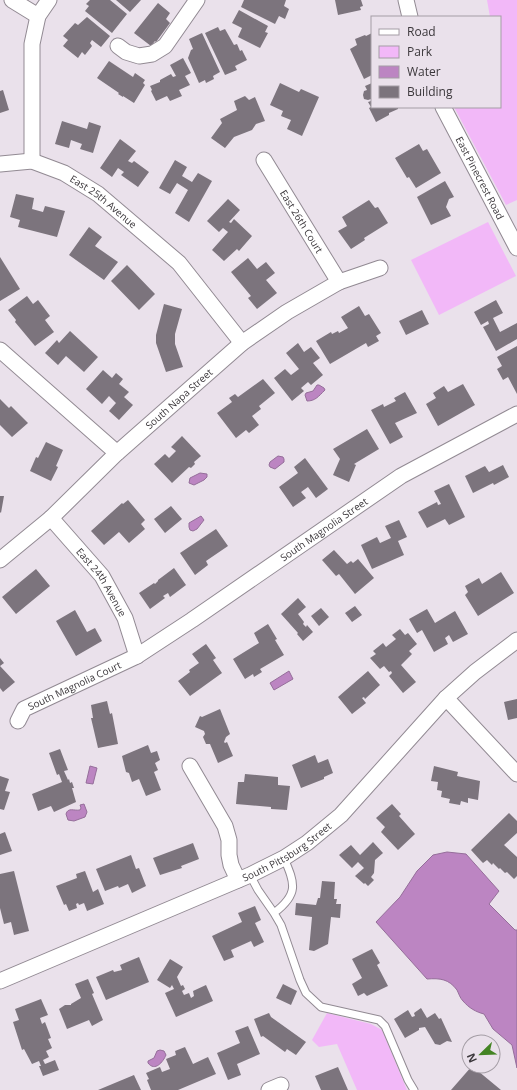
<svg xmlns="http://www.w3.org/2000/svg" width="517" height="1090" viewBox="0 0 517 1090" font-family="'Open Sans',sans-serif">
<rect width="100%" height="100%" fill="#eae1eb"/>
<!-- green -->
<path fill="#f2b8f8" d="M487,0H517V200L506,205L454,107H500V17H490Z
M488,222L516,276L439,315L411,260Z
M327,1013L371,1024L382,1030L407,1090H357L337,1044L319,1047L312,1040Z"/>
<!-- water -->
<path fill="#bc85c2" stroke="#956e9a" d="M317,385H319L324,388L325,390C318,397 315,401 307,401L305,395L306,393L313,391Z
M278,456L283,457L284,459V462L275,469L270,467L269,465L270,462Z
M200,473L207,474V477L204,480L194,485L189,483L190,478Z
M201,516L204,520L197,529L193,531L190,530L189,527V523Z
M289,671L293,679L274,690L270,683Z
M90,766L97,768L93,784L86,783Z
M84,804L87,812L85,817L74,821L68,820L66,814C68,807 74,811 80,810L81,808L80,805Z
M447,852L466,854L499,891L489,904L515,930H517V1068L512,1045L493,1029L484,1014C476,1012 469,1008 463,1001C460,998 459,994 457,990C449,979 440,978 427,979L376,922L400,897L417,871L433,855Z
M160,1050L164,1051L166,1055C163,1062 155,1072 148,1063V1061L154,1058L157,1051Z"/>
<!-- building -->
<path fill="#7c747d" d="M90,0H110L127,14L112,33L85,11L89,6L86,4Z
M116,0H141L130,12Z
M244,0H286L284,6L289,9L285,19L279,16L275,24L241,7Z
M335,0H361L363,6L360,7L361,10L338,15Z
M158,3L170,13L166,19L170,23L156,42L155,41L151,46L134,33Z
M239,10L268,26L265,32L268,33L260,48L238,37L242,28L232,23Z
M87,17L110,36L101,47L92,40L90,43L92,46L85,55L82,52L78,58L63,46L68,40L63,36L75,23L78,25Z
M218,27L220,31L225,29L234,45L237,44L240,51L242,50L247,60L235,66L237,70L225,75L205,33Z
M202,33L220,72L213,76L214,79L206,83L205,80L199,83L188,58L191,50L193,49L189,39Z
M372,33V75L364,79L350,49L357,45L355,39L365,35L366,36Z
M183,58L191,73L185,76L190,85L179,90L182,96L170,101L167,96L156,101L151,91L152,90L150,86L160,82V80L171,74L173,77L176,76L170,65Z
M109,61L133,77L135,73L145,80L143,83L145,85L134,103L123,96V97L118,94L119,93L97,78Z
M280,83L299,92L301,89L319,97L302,136L287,129L291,120L281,116L283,111L270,105Z
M372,83V107H398V109L389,113V115L376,122L369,108L371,107L368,102L371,101V99L368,100L364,99L363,95L364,91L367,90L365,86Z
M3,90L9,110L0,113V91Z
M245,96L249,100L255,97L265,121L256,124L252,130L234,137L225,148L211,138L222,123L220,119L237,110L234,101Z
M62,121L87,129L89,122L101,126L93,153L80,149L82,144L71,140L69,148L55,144Z
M120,139L136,151L128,161L132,163L134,161L149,172L138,187L121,175L124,172L118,168L112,177L100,168Z
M419,144L423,151L427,149L441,173L416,188L409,177L407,178L395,158Z
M175,160L187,167L182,176L192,182L198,173L212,181L189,222L175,213L188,190L177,183L170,194L159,188Z
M445,181L454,197L449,199L446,207L451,216L431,225L417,197Z
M16,194L34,198L32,209L43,212L45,206L65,211L57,237L18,227L20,220L10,217Z
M228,199L240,210L229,222L231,223L234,219L252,236L239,251L237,249L224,261L212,250L228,232L223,228L219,232L207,221Z
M369,200L375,208L378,207L388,223L364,238L365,240L351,249L338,231L347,226L342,217Z
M89,227L102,237L95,246L118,262L104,280L69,255Z
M0,257L20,289L0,301Z
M248,258L257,269L266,262L275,273L266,280L277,293L257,309L248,298L251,296L231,272Z
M127,265L155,294L139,310L111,281Z
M27,296L33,304L38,300L50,316L45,320L54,332L35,346L15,322L16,320L8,310Z
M496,300L503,313L493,318L500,332L517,323V339L496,351L483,327L489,324L488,321L481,325L474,312Z
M164,304L182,309L175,334V344L183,367L166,372L156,343V335Z
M359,306L365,316L369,314L381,333L376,336L379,341L368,347L366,343L330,364L316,341L331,332L332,334L338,331L339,333L348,328L341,317Z
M422,310L429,324L406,335L399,321Z
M70,331L98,357L84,372L66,356L58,365L45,353L57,340L59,343Z
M298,343L304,352L311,347L320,358L313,363L323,375L311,385L308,382L301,388L304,391L292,401L274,378L285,369L291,375L299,369L286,353Z
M517,346V394L508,377L503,380L497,369L502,366L497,357Z
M103,370L112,378L116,373L123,379L119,384L129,392L124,397L133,405L119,420L109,411L116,403L109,396L102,404L86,389Z
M263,379L275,393L259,406L261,409L252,416L259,425L249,433L246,430L236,438L217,413L232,402L229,398L235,394L238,397Z
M463,384L475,405L438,426L426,404L436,398L433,393L444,386L448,392Z
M405,392L417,413L395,423L403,437L390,444L371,410L383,404L384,407L396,401L394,398Z
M0,399L9,408L11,406L28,423L12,437L0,425Z
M367,429L379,449L354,464L356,465L349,482L333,475L340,459L333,449Z
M182,436L201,456L194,462L195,464L191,468L189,467L172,483L154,464L165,454L169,458L176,451L171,447Z
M46,442L63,450L56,466L58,467L51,481L30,471L36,457L38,458Z
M305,458L328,489L316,498L308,487L301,492L306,498L293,507L279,487L298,473L294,467Z
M503,465L509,477L494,485L493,483L473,493L465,476L485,466L489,472Z
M449,484L465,517L449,525L445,519L427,528L418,512L437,502L438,505L441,504L434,491Z
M0,496H4L1,513L0,512Z
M128,500L145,520L141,524L145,529L129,543L119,532L104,545L91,531L122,503L123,504Z
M171,506L182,519L165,533L154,519Z
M399,520L407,537L398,541L404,555L372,569L361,545L377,537L380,543L391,538L385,526Z
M216,529L228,546L206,561L208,565L195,575L180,553Z
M334,550L347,564L351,561L353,563L358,559L374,578L355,594L339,574L336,576L322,560Z
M174,568L186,585L170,597L168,593L163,596L165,598L150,609L139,593L154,583L155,584L158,581V580Z
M36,569L50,586L16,614L2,597Z
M501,572L514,593L478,616L465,595L468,592L465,586L479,578L482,584Z
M298,598L306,607L298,614L304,622L303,624L306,627L307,625L313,632L303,641L297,634L298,633L281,614Z
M355,606L362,615L352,622L345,613Z
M321,608L329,617L319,626L311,616Z
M427,609L435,623L455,611L468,634L453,642L449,635L445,638L448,644L434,652L422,630L417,633L409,619Z
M75,610L87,632L95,628L102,641L76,656L56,621Z
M268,624L277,639L275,640L284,655L260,669L262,672L254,677L253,674L245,679L233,659L259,643L254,633Z
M400,629L405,635L408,633L417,644L409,651L412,654L401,665L416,682L403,693L389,676L392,673L391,671L389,672L384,666L380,669L370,658L376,654L373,651L383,643L386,647L396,639L392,635Z
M206,644L216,658L213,660L222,673L190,696L178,681L190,672L189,670L199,663L192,654Z
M0,658L4,663L0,666L15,682L3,692L0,688Z
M368,671L380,685L365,699L364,697L362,698L366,703L352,714L338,697Z
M517,699V718L508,720L504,702Z
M107,701L110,714L112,713L118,744L98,748L91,718H93L91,705Z
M220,709L230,734L226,737L224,742L225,743L227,742L233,756L218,763L210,744H206L203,737L205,734L204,731L195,727L200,716L202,717Z
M148,745L151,753L157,751L160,760L155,763L158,770L154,772L161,790L146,796L139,779L132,782L129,773L126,772L122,756Z
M60,749L68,770L64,771L68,780L69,779L70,783L72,782L74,788H72L76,802L54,812L51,806L38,811L32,794L62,782L59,774L57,775L49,753Z
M315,755L318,763L328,759L333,773L324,777V779L301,788L292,765Z
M434,766L458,772L457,776L480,781L478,800L468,798V803L461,801L460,805L449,803L450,799L441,797L442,791L437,790L438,782L431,781Z
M245,774L278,777V785L290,786L287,810L271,809V807L236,804L238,782H244Z
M0,776L9,779L5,791L10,792L4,810L0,809Z
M392,804L401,814L399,816L415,834L398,850L381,832L385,827L376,818Z
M509,813L517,821V833L504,845L517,857V876L514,879L507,872L505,873L500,868L499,869L493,863L492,865L487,860L483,863L481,861L471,850Z
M5,832L12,851L0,855V834Z
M373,842L383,853L375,860L374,873L371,877L374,880L368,886L365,883L364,884L355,876L364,868L358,862L352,868L339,855L351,845L360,855Z
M193,843L199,859L181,866L182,868L160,875L153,858Z
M131,855L136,869L139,868L146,886L132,893L128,884L119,888L118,886L105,891L96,869Z
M14,871L29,931L14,935L11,922L4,924L0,908V874Z
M85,871L93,892L98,889L104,904L87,911L84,903L79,905L78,903L76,904L77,908L69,911L66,904L64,905L56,886L77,878L76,874Z
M322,881L335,882L334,899H337L336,904H341L340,918L331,917L328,944L314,951L309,950L312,917L295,915L296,903L316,905L318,898H320Z
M255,906L261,920L255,923L264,942L254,947L251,941L231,950L234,957L224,961L212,936L242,922L238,913Z
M372,949L380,963L377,965L388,986L367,996L364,993L358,996L352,984L362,978L352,959Z
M139,957L149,982L106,1000L96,977L113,970L114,972L122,970L120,965Z
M170,959L183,967L177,977L181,986L183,985L185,989L182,991L184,995L189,993L191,998L194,996L193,991L206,985L213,1001L176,1017L165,993L174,989L172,985L170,988L157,980Z
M88,979L94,993L92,994L103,1020L92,1026L89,1020L67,1029L59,1009L65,1005H71V1004L81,998L75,984Z
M283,984L297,991L291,1005L276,998Z
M41,999L48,1015L40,1018L42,1024L45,1022L51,1038L48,1039L52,1048L46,1051L49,1057L43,1060L45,1064L55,1060L59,1070L43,1076L39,1066H41L39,1061L32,1064L24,1049L22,1050L13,1022L19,1020L15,1009Z
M421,1008L427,1018L435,1013L439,1019L441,1018L452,1042L447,1041L440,1045L435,1044L425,1027L419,1028V1030L405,1038L394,1019L408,1010L412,1017L415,1016L414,1013Z
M269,1013L271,1017L306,1042L296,1055L287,1049L285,1052L263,1036L261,1037L254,1019Z
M248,1026L260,1054L237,1064L241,1075L228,1080L217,1053L240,1043L235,1031Z
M185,1047L193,1064L208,1057L216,1074L178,1090H151L147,1080L149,1079L146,1073L160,1067L162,1072L170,1069L166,1059L176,1055L175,1051Z
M472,1066L501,1090H451Z
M338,1067L348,1090H321L315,1076Z
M134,1075L141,1090H98Z"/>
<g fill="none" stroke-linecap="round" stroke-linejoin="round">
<!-- lane casing -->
<g stroke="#928a93" stroke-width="9">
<path id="lane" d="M250,875L258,890L274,913L281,925L300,980L306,993L321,1007L379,1020L385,1026L408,1080L414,1090
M274,913C299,894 295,884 284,858"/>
</g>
<!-- street casing -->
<g stroke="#928a93" stroke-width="17">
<g id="street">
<path d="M12,0L38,16"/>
<path d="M406,0L410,17"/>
<path d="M118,46L126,52L139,56L152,54L165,46L197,0"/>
<path id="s1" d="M443,107L517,248"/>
<path id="s2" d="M264,160L339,282"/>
<path d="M32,161V44L38,16L49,0"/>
<path id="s3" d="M0,164L32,161L64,173L98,194L179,263L242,343"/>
<path d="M0,350L117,453"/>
<path id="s4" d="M51,518L102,576L125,618L137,656"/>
<path id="s5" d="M0,560L51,518L117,453L242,343L287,312L339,282L380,268"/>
<path d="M446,698L517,774"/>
<path id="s6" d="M18,721L24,709L137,656L192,620L401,476L517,414"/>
<path d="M190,766L225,826L229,840V855L231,865L238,880"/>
<path id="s7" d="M0,981L250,875L284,858L307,843L341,815L446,698L475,672L517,640"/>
<path d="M269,1090L281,1085"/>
</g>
</g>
<!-- lane -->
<use href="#lane" stroke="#fff" stroke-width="7"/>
<!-- street -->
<use href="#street" stroke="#fff" stroke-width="15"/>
</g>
<g text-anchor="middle" stroke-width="4" stroke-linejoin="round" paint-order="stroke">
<!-- street labels -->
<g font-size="10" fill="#3b373b" stroke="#eae1eb">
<text dy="4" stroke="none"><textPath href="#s1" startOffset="80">East Pinecrest Road</textPath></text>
<text dy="4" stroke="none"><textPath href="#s3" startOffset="115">East 25th Avenue</textPath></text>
<text dy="4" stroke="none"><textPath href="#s2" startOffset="72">East 26th Court</textPath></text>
<text dy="4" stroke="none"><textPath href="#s5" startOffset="241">South Napa Street</textPath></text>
<text dy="4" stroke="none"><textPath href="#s6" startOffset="364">South Magnolia Street</textPath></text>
<text dy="4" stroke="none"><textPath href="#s4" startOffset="82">East 24th Avenue</textPath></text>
<text dy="4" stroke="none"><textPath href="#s6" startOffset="69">South Magnolia Court</textPath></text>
<text dy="4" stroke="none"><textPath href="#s7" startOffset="315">South Pittsburg Street</textPath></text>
</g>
</g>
<!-- legend -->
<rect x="371" y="16" width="130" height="92" fill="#eae1eb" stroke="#a49da5"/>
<rect x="379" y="29" width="20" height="6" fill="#ffffff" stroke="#a49da5"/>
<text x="407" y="36" font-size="12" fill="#3b373b">Road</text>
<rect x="379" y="46" width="20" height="12" fill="#f2b8f8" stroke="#a49da5"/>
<text x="407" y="56" font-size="12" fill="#3b373b">Park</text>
<rect x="379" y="66" width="20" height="12" fill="#bc85c2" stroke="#a49da5"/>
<text x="407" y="76" font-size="12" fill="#3b373b">Water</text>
<rect x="379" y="86" width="20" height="12" fill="#7c747d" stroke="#a49da5"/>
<text x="407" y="96" font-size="12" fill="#3b373b">Building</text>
<!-- north arrow -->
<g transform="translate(481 1054) rotate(247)"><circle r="19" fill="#eae1eb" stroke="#a49da5"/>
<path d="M0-3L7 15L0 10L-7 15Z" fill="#448424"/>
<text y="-6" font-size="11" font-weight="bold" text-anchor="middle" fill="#3b373b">N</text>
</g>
</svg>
